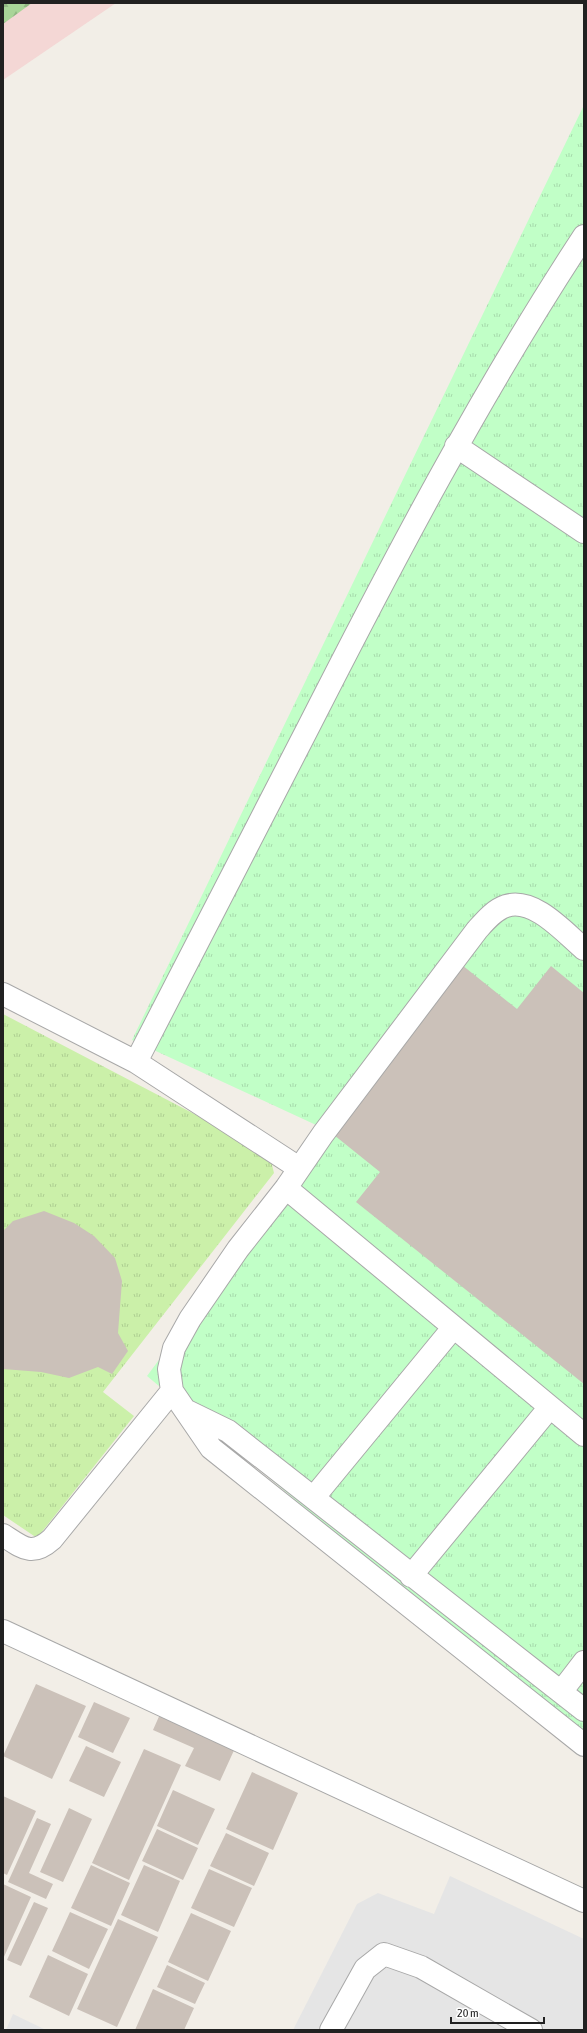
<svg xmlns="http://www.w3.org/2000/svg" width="587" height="2033" viewBox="0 0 587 2033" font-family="'Asap Condensed',sans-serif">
<defs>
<pattern id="grass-tufts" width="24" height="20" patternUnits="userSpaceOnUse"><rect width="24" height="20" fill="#cbf0a9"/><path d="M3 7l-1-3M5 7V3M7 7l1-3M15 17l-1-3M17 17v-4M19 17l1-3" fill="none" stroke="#aece91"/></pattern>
<pattern id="forest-firs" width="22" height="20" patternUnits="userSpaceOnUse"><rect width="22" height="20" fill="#a9d598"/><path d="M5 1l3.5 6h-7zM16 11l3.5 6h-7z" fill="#91b783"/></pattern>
<pattern id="park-tufts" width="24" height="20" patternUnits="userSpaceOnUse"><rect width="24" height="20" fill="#c1ffc7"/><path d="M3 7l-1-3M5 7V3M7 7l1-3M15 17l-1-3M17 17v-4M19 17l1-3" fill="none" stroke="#a6daab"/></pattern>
</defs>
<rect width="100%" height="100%" fill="#f2eee7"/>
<!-- commercial -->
<path fill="#f4d7d5" d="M3,3H116L3,80Z"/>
<!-- grass -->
<path fill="url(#grass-tufts)" d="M3,1014L269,1153L274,1173L103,1392L134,1416L37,1538L3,1515Z"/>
<!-- forest -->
<path fill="url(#forest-firs)" d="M3,3H32L3,24Z"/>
<!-- park -->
<path fill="url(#park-tufts)" d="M584,105V1741L147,1376L329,1131L132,1040Z"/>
<!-- parking -->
<path fill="#e5e5e5" d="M450,1876L584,1939V2030H293L357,1904L378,1893L434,1914Z
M13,2014L46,2030H6Z"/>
<!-- building -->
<path fill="#cbc1b9" d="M462,965L517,1009L551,966L584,993V1384L356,1202L380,1172L329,1131Z
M44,1211L74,1223L94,1236L115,1258L122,1281L118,1333L128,1351L112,1374L98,1367L69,1378L41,1372L3,1369V1231L13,1221Z
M36,1684L86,1706L52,1779L3,1756Z
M94,1702L130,1718L113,1753L78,1737Z
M161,1712L236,1746L220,1781L185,1766L194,1748L153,1730Z
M86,1746L121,1762L104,1797L69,1781Z
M144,1749L181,1765L129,1880L92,1863Z
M252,1772L298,1793L273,1850L226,1829Z
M173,1790L215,1809L198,1845L157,1826Z
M3,1796L36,1811L7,1875L3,1873Z
M69,1808L92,1819L63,1882L40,1872Z
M37,1818L51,1824L29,1873L53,1884L46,1899L8,1882Z
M157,1829L198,1848L183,1880L142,1861Z
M226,1833L269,1853L254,1886L210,1866Z
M91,1865L130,1883L111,1926L71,1908Z
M144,1865L180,1881L158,1932L121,1915Z
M209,1869L252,1888L234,1927L191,1908Z
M3,1884L31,1897L3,1959Z
M34,1902L48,1908L21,1966L7,1960Z
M70,1912L108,1929L89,1969L52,1951Z
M191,1913L231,1931L208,1981L168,1962Z
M118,1919L158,1937L117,2027L77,2009Z
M48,1955L88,1974L69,2016L29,1997Z
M167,1965L205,1983L195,2004L157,1987Z
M153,1989L194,2008L184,2030H135Z"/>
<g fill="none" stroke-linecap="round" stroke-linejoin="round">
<!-- minor casing -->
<g stroke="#a8a8a8" stroke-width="24">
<path id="minor" d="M456,446L584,532
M584,949C564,932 534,897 506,906C494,910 485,921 477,930L323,1134L286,1188L238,1249L190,1319L174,1348L169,1369L172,1391L211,1448L584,1745
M3,994L136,1062L299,1168
M136,1062C194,950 252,838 309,726C394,559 481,393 584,236
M286,1188L584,1435
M187,1411L228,1431L584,1710
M314,1497L453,1328
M3,1535C23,1548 32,1557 52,1539L172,1391
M411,1576L550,1407
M3,1631L584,1901
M561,1692L584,1662
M331,2030L365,1969L384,1954L421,1967L531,2030"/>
</g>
<!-- minor -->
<use href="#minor" stroke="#fff" stroke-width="22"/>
</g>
<!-- border -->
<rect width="587" height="2033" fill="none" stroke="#212121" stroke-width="8"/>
<!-- scale -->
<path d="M451 2017v6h93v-6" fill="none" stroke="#212121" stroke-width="2"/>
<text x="457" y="2017" font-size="12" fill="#212121" stroke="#ffffff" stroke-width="3" paint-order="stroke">20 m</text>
</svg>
